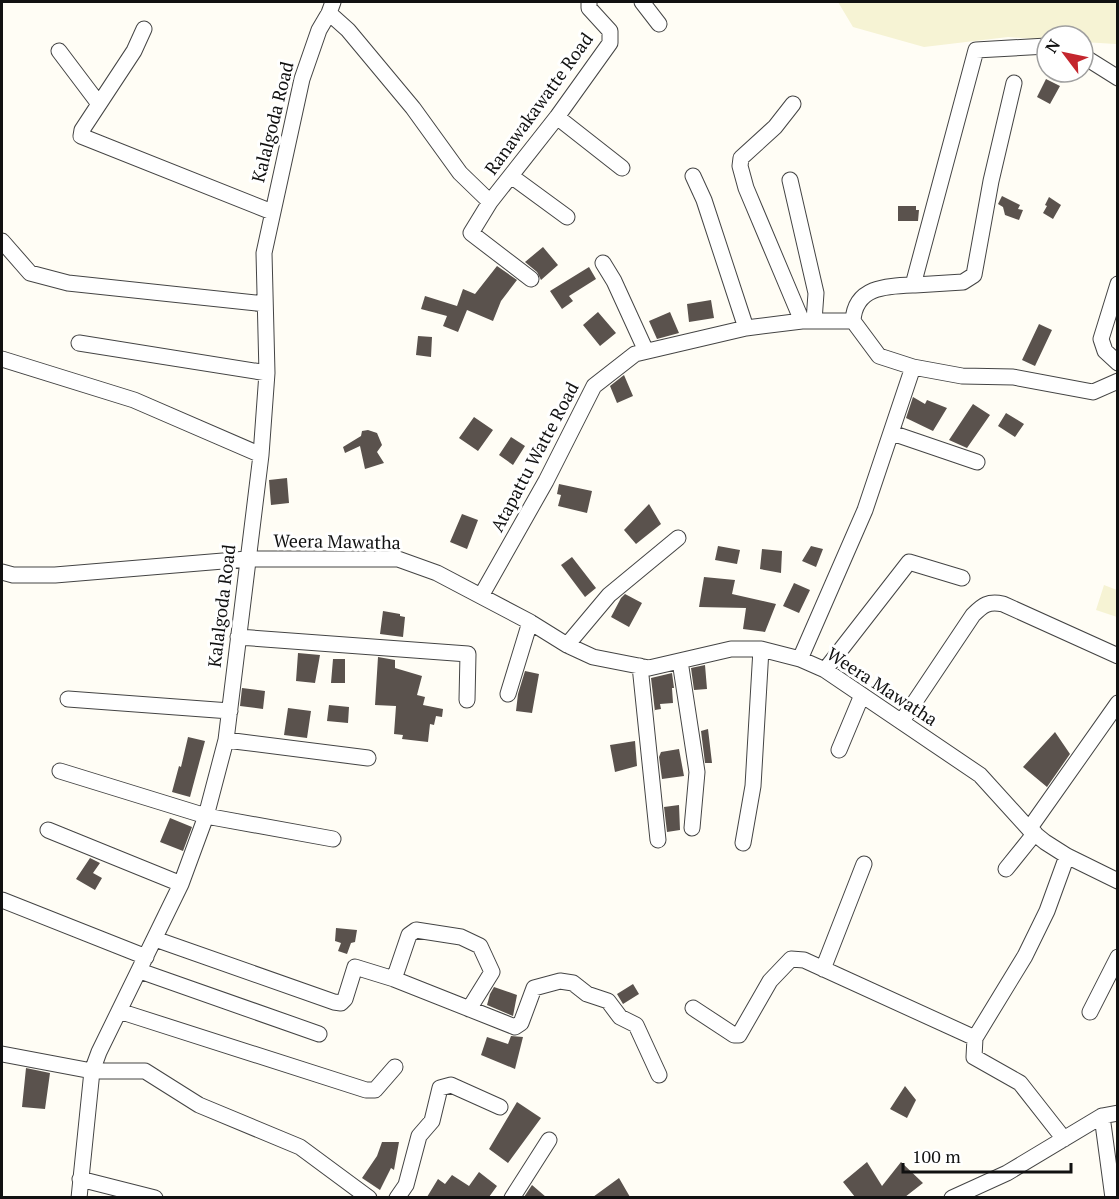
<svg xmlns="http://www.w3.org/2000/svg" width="1119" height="1199" viewBox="0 0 1119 1199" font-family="'PT Serif',serif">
<rect width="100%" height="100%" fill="#fffdf5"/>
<!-- farmland -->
<path fill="#f6f3d4" d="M838,2H1117V48L1116,44L1083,42V36H1047V40L1008,37L924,47L853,27Z
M1104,585L1117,590V617L1096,610Z"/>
<!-- building -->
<path fill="#5a524d" d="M1046,79L1060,86L1050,104L1037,97Z
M1002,196L1020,205L1018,209L1023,210L1019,220L1005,215L1003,207L998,204Z
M1049,197L1061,205L1053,219L1043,213L1047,206L1045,205Z
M898,206H916V210H919L918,221H898Z
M543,247L558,265L541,280L537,272L525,262Z
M497,266L517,280L501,301L493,321L467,310L458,332L443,326L447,316L421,309L425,296L457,306L463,289L475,294Z
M589,267L596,279L569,296L573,301L562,309L550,291Z
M711,300L714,318L689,322L687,304Z
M598,312L616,333L600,346L583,325Z
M670,312L679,333L657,339L649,321Z
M1039,324L1052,330L1035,366L1022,360Z
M418,336L432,337L431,357L416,355Z
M624,375L633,396L617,403L610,386Z
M913,397L925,404L927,400L947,408L933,431L906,418Z
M973,404L990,415L967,448L949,440Z
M1006,413L1024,424L1015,437L998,426Z
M474,417L493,430L478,451L459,438Z
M368,430L377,433L382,445L377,452L384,463L365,469L360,446L345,453L343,447L361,436L362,431Z
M511,437L525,446L513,465L499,455Z
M287,478L289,503L271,505L269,480Z
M559,484L592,491L587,513L558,506L561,495L557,494Z
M649,504L661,524L636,544L624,530Z
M462,514L478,520L467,549L450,542Z
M718,546L740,550L737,564L715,560Z
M811,546L823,549L816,567L802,561Z
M762,549L782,551L781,573L760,569Z
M572,557L596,588L585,597L561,565Z
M704,577L735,580L732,594L776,604L765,632L743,629L746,608L699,607Z
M794,583L810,590L799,613L783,606Z
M625,594L642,603L629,627L611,617L621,598Z
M383,611L400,614V616L405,617L403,637L380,634Z
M298,653L320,655L315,683L296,681Z
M378,657L395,660V668L422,676L417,695L425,697L423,705L443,709L442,717L436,716L434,725L430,724L428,742L402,739L403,735L394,734L396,706L375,705Z
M333,659H345V683H331Z
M705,665L707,689L694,690L691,668Z
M525,671L539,674L532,713L516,711L518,694Z
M672,673L674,688H672L673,703L660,704L661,709L655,710V712L651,678Z
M242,688L265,691L263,709L240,706Z
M329,705L349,707L348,723L327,721Z
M288,708L311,711L307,738L284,735Z
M708,729L712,763H705L701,731Z
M1055,732L1070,754L1047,787L1023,767Z
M188,737L205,741L190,797L172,792L179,766L181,767Z
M635,741L637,766L615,772L610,745Z
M679,749L684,776L662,779L659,757L661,752Z
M679,805L680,830L667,832L664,807Z
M170,818L192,827L183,851L160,842Z
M90,858L100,863L93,873L102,878L95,890L76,879Z
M336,928L357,930L355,942L351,943L347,954L338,951L341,943L335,941Z
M633,984L639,994L623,1004L617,994Z
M494,987L517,995L513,1016L487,1005L490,994Z
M511,1036L523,1037L515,1069L481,1055L487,1037L508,1044Z
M26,1068L50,1073L45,1109L22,1107Z
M905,1086L916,1100L907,1118L890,1109Z
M517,1102L541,1118L508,1163L489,1149Z
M382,1142H399L394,1170L391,1168L380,1190L362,1178L377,1156Z
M867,1162L882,1186L901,1162L923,1183L905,1197H855L843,1182Z
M479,1172L497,1186L489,1197H427L438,1179L445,1184L452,1175L469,1186Z
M619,1178L630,1197H593Z
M532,1185L546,1197H524Z"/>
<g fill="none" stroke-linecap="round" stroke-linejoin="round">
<!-- minor casing -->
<g stroke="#444" stroke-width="17">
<path id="minor" d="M642,2L659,24
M329,13L348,30L413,108L460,173L490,202L557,117L610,43V31L589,8V2
M144,29L134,51L82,130L81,136L272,212
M59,51L99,104
M1083,56L1118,78
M793,104L775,127L741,158L740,166L746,188L802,321
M557,117L622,168
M511,176L567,217
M693,176L704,200L746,328
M790,180L816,293L814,321
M490,202L471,233L531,279
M2,241L30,273L68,283L265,304
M603,263L614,281L646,351
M1118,284L1101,339L1105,351L1118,363
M913,285L976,50L1047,46
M853,321C855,286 887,286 915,285C931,284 947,283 963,282L974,275L991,181L1014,83
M79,343L267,373
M2,359L134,400L261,455
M892,433L977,462
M2,572L13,575H55L247,559H398L437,573L530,622L567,645L593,657L649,668L731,649H761L800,659L825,670L980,775L1029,829L1045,842L1067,856L1118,881
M481,596L546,481L594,386L635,354L746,328L802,321H853L879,356L913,367L962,376L1013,377L1093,392L1118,381
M238,637L468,654L467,700
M567,645L609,595L678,538
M800,659L865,510L913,367
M680,661L697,772L692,828
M640,666L658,840
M825,670L909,562L962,578
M508,694L530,622
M68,699L230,711
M902,721L973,615C983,605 988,601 1003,604L1118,656
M226,740L368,758
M839,750L862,695
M60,771L206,816L333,839
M1029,829L1118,703
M48,830L181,884
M743,843L753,786L761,649
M1006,869L1035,833
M2,900L146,957
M155,939L334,1002L341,1003L345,999L355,967L394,979L515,1027L521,1023L534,988L560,981L573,983L587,994L608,1001L620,1017L636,1025L659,1075
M823,969L864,864
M140,971L319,1034
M394,979L409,935L416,930L461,937L480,946L492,972L469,1009
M693,1008L734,1035H739L770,981L791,959L804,960L975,1038
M119,1011L366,1090H375L395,1067
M1090,1012L1118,957
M2,1054L92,1071H145L199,1105L300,1147L369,1198
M1102,1116L1113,1198
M1064,1139L1020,1083L974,1057L975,1038L1025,956L1047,911L1067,856
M80,1179L155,1198
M79,1198L92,1071L99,1052L181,884L206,816L226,740L261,455L267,373L264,253L302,79L319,30L329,13L333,2
M397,1198L406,1185L419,1136L432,1121L440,1088L451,1085L500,1107
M512,1198L549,1140
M952,1198L1007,1173L1102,1116L1118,1113"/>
</g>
<!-- minor -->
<use href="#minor" stroke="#fff" stroke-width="15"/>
</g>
<g text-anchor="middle" stroke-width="6" stroke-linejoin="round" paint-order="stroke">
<!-- street labels -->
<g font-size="18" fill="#111" stroke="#fff">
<text transform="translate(539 104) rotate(-54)" y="6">Ranawakawatte Road</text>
<text transform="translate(273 122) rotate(-76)" y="6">Kalalgoda Road</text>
<text transform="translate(535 457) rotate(-62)" y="6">Atapattu Watte Road</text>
<text transform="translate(337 542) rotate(1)" y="6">Weera Mawatha</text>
<text transform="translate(222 606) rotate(-83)" y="6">Kalalgoda Road</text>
<text transform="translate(882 687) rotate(33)" y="6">Weera Mawatha</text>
</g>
</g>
<!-- border -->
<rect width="1119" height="1199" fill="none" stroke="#111111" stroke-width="6"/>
<!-- north arrow -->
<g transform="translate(1065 54) rotate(302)"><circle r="28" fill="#ffffff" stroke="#a0a0a0" stroke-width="1.5"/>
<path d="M0-4.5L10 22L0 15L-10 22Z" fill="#c4262e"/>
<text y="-9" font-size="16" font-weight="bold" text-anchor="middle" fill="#111111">N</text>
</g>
<!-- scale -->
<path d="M903 1163v9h168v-9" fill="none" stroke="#111111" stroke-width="3"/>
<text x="912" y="1163" font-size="18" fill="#111111" stroke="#ffffff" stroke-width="4.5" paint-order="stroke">100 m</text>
</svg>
